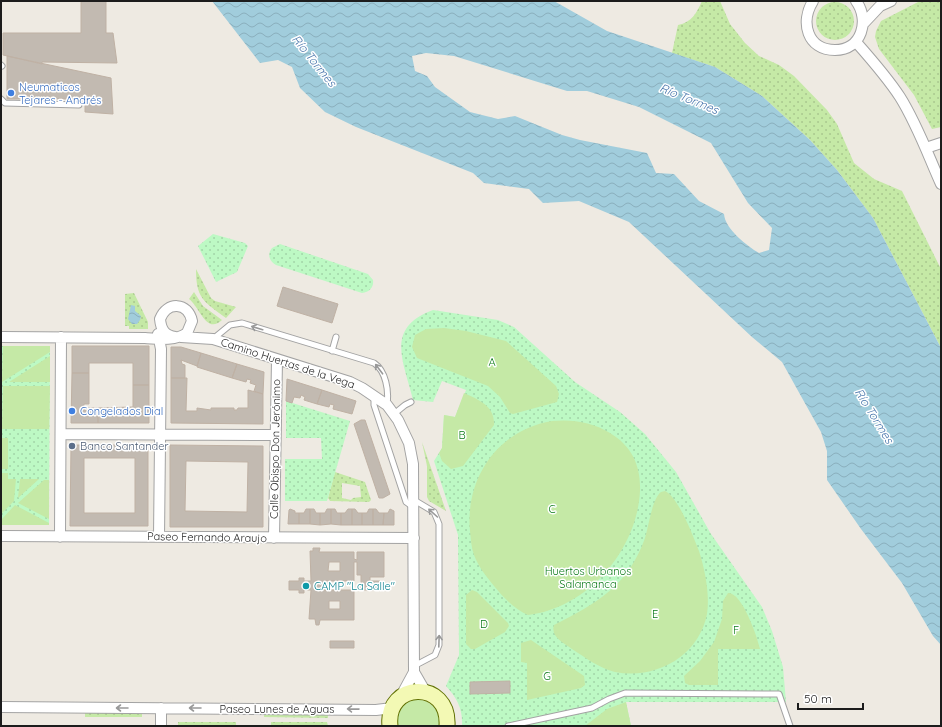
<svg xmlns="http://www.w3.org/2000/svg" width="942" height="727" viewBox="0 0 942 727" font-family="Quicksand,sans-serif">
<defs>
<pattern id="grass-dots" width="8" height="8" patternUnits="userSpaceOnUse"><rect width="8" height="8" fill="#c5e9a6"/><path d="M2 2h.1M6 6h.1" fill="none" stroke="#a9c78e" stroke-width="1.8" stroke-linecap="round"/></pattern>
<pattern id="park-dots" width="8" height="8" patternUnits="userSpaceOnUse"><rect width="8" height="8" fill="#bdf9c4"/><path d="M2 2h.1M6 6h.1" fill="none" stroke="#a2d5a8" stroke-width="1.8" stroke-linecap="round"/></pattern>
<pattern id="water-waves" width="16" height="10" patternUnits="userSpaceOnUse"><rect width="16" height="10" fill="#a1cddc"/><path d="M0 5q4-4 8 0t8 0" fill="none" stroke="#8aafbc"/></pattern>
</defs>
<rect width="100%" height="100%" fill="#eeeae2"/>
<!-- grass -->
<path fill="url(#grass-dots)" fill-rule="evenodd" d="M702,1H720L730,24L745,43L759,56L779,65L794,76L827,110L837,124L854,163L874,179L902,191L941,269V348L873,218L837,170L810,140L762,96L715,67L672,53L678,25C692,22 696,14 702,1Z
M920,1H941V127L932,129L914,95L879,49L875,37L876,31L881,21Z
M816 21a19 19 0 1 1 38 0a19 19 0 1 1-38 0Z
M196,269L211,298L215,301L236,307L226,318C203,301 196,298 196,269Z
M194,292L203,306L222,320C206,335 200,307 189,299Z
M134,293L148,322V329H129V326H125V294Z
M422,442L446,511L429,501L427,497V466Z
M335,472L365,482L371,500L369,502L330,501L328,498ZM342,483L360,486L361,497L353,498L351,500L342,498Z
M85,712L142,713V717H85Z
M264,713L328,714V718L264,717Z
M178,722H236V726H178Z
M271,722H327L328,726H271Z"/>
<!-- park -->
<path fill="url(#park-dots)" d="M213,234L245,243L248,246L237,272L216,282L198,246Z
M280,244L368,274L373,280C374,287 370,292 362,293L276,265C269,261 267,254 272,248Z
M433,310L498,320L514,327L575,382L620,412L645,434L676,472L711,534L762,607L772,631L783,667L786,702H626L631,726H462C463,709 457,698 446,686L459,655L458,535L434,461L442,448L444,415L455,417L466,390L442,381L433,402L413,400C404,362 384,328 433,310Z
M1,346H50L49,525H1Z
M286,401L350,421L327,501H285V459H322L321,438H286Z"/>
<!-- garden -->
<path fill="#c5e9a6" d="M444,328L466,331L506,341L556,386L559,394L557,402L513,414L510,413L500,397L488,386L417,358L412,347L415,335L426,329Z
M3,346H50V352L2,382Z
M50,356V382H9Z
M3,386H50L49,429H2Z
M464,393C479,400 495,406 494,425L463,466L451,469L442,461L439,453L442,448L444,415L455,417Z
M552,421C573,419 592,422 610,433C632,446 641,466 640,491C637,550 588,608 528,615C515,610 502,596 494,586C486,576 478,566 474,555C471,547 471,539 470,531C465,478 498,430 552,421Z
M2,438H8V469H2Z
M1,473H8V479H16L14,501L1,514Z
M20,479H39L18,498Z
M44,480H49V519L18,503Z
M665,491C679,498 693,536 699,551C705,570 710,594 707,614C699,656 656,680 615,672C599,668 586,658 572,649C564,643 550,637 554,625C597,603 628,586 645,538C649,525 652,499 661,492Z
M15,505L49,523V525H1V520Z
M472,590L477,592L508,623L509,626L505,632L475,649H471L466,644V595Z
M728,593C742,592 757,636 760,649H718V685H689L685,683L684,676L700,661L714,642L722,619L723,601Z
M531,640L584,676L585,685L581,688L527,700V663L521,662V643Z
M413,699C429,698 441,709 439,726H396C398,713 399,704 413,699Z
M626,702L631,726H585L607,709Z"/>
<!-- water -->
<path fill="url(#water-waves)" fill-rule="evenodd" d="M212,1H554L607,31L715,67L762,96L810,140L837,170L873,218L941,348V645L933,636L902,583L861,529L827,480V451L821,432L782,362L752,337L629,222L579,201L543,203L529,189L484,183L473,173L356,127L325,112L300,88L292,67L278,60L260,63ZM426,53L454,56L567,91H587L639,107L711,143L748,203L772,228L769,250L759,253C747,246 725,229 724,214L699,201L674,174L656,173L647,153L580,140L562,135L515,116L498,119L470,112L435,87L427,76L415,71L412,56Z
M131,305L135,306V311L141,316L140,320L137,324H132L128,319Z"/>
<!-- building -->
<path fill="#c2bab1" stroke="#bfb1a4" fill-rule="evenodd" d="M81,1H106V33H113L117,63L42,62V64L3,55V33H81Z
M7,56L111,78L113,114L85,112V99H7Z
M283,287L338,304L332,323L277,306Z
M72,346H149V385H133V363H89V373H72Z
M171,347H181L201,353L197,366L181,360L182,364L185,365V378H171Z
M201,353L237,364L232,378L197,367Z
M237,364L264,372L263,394L254,391L256,385L250,383L251,380L247,379L246,382L232,378Z
M72,373H89V404H84V410H87V408H98V423H71Z
M171,378H187L186,411H197V408L211,410V408H234V410H237L238,408H248V390L263,394V424L171,423Z
M287,379L322,390L317,404L304,400L305,397L301,395L300,398L294,397L292,403L286,401Z
M133,385H149V423H98V408L133,407Z
M322,390L356,401L352,414L333,409L334,405L330,404L329,407L317,404Z
M361,420H365L390,494L383,498H379L354,424Z
M71,445H148V526H70ZM84,458H135V513H84Z
M170,445L263,446V527H170ZM186,461L248,462L247,512L185,511Z
M290,509L295,511V513H299V524H288L289,510Z
M306,509H310V524H299V513H304Z
M310,509H314L316,513H320V525L310,524Z
M327,509H331V524L320,525V513H325Z
M331,509H335L337,513H341V525L331,524Z
M348,509H352V525H341V513H345Z
M352,509H355L358,513H362V525H352Z
M369,509H373V525H362V513H367Z
M373,509H376L379,513H384L383,525H373Z
M390,509L394,511V525H383L384,513H388Z
M313,548H320L319,552H354V559L357,560V552H384V577H370V581H380V590H361V575H357V562H354V581H324V590H354V620H320L319,625H316L315,619H309L311,590H304V593H299V590H289V581H299V578H304V581H311L310,551H313ZM329,562H340V571H328ZM329,601H340V609H329Z
M330,641H354V648H330Z
M510,681V693L470,694V682Z"/>
<g fill="none" stroke-linecap="round" stroke-linejoin="round">
<!-- lane casing -->
<g stroke="#a3a3a3" stroke-width="7">
<path id="lane" d="M1,65L2,66
M1,99L5,103L79,105
M213,339L230,325L242,323L374,363C386,371 389,391 387,404
M332,351L336,337
M374,396V405L406,502L413,507
M394,414L405,405L411,402
M414,500L434,512L439,524V645L435,655L414,666
M508,726L592,708L609,699L625,693L779,694L790,726"/>
</g>
<!-- street casing -->
<g stroke="#a3a3a3" stroke-width="12">
<path id="street" d="M813,1C800,22 807,50 835,50C862,50 870,20 856,1
M864,23L880,6L891,1
M856,42C871,59 887,77 900,97C917,124 928,155 941,184
M926,148L941,143
M158,334L161,349L159,537
M1,337L145,338C158,339 176,341 187,333L192,321C188,302 167,301 160,319C161,329 164,335 175,337
M181,337L213,339L350,382L362,388L387,405L398,420L409,443L413,464L414,672L425,691
M61,434L275,435
M1,536L414,538
M60,537L61,337
M274,538L277,360
M401,696L414,672
M1,707L376,710L392,708
M161,726V708"/>
</g>
<!-- secondary casing -->
<g stroke="#627204" stroke-width="17">
<path id="secondary" d="M390,726C385,681 450,679 447,726"/>
</g>
<!-- lane -->
<use href="#lane" stroke="#fff" stroke-width="5"/>
<!-- street -->
<use href="#street" stroke="#fff" stroke-width="10"/>
<!-- secondary -->
<use href="#secondary" stroke="#f3f9b4" stroke-width="15"/>
</g>
<!-- one-way arrows -->
<defs><path id="oneway-shaft" d="M-6 0H5M1.5-3L5.5 0L1.5 3" fill="none" stroke-width="1.6" stroke-linecap="round" stroke-linejoin="round"/></defs>
<g stroke="#999">
<use href="#oneway-shaft" transform="translate(257 328) rotate(-163)"/>
<use href="#oneway-shaft" transform="translate(379 369) rotate(-127)"/>
<use href="#oneway-shaft" transform="translate(433 513) rotate(-138)"/>
<use href="#oneway-shaft" transform="translate(439 641) rotate(-88)"/>
<use href="#oneway-shaft" transform="translate(122 708) rotate(-180)"/>
<use href="#oneway-shaft" transform="translate(195 708) rotate(-180)"/>
<use href="#oneway-shaft" transform="translate(353 709) rotate(-179)"/>
</g>
<!-- markers -->
<g fill="#3f7fe0" stroke="#fff" stroke-width="1.5">
<circle cx="11" cy="93" r="4"/>
<circle cx="72" cy="411" r="4"/>
</g>
<circle fill="#5c6f8a" stroke="#fff" stroke-width="1.5" cx="72" cy="446" r="4"/>
<circle fill="#0f9aa8" stroke="#fff" stroke-width="1.5" cx="306" cy="586" r="4"/>
<g text-anchor="middle" stroke-width="3" stroke-linejoin="round" paint-order="stroke">
<!-- shop labels -->
<g font-size="11" fill="#366cbe" stroke="#fff" text-anchor="start">
<text x="19" y="91">Neumaticos<tspan x="19" dy="13">Tejares - Andrés</tspan></text>
<text x="80" y="415">Congelados Dial</text>
</g>
<!-- park labels -->
<g font-size="11" fill="#0b7a18" stroke="#fff">
<text x="492" y="366">A</text>
<text x="462" y="439">B</text>
<text x="552" y="513">C</text>
<text x="588" y="575">Huertos Urbanos<tspan x="588" dy="13">Salamanca</tspan></text>
<text x="655" y="618">E</text>
<text x="484" y="628">D</text>
<text x="736" y="634">F</text>
<text x="547" y="680">G</text>
</g>
<!-- street labels -->
<g font-size="11" fill="#1c1c1c" stroke="#fff">
<text transform="translate(288 363) rotate(18)" y="4">Camino Huertas de la Vega</text>
<text transform="translate(275 449) rotate(-89)" y="4">Calle Obispo Don Jerónimo</text>
<text transform="translate(207 537) rotate(1)" y="4">Paseo Fernando Araujo</text>
<text x="277" y="713">Paseo Lunes de Aguas</text>
</g>
<!-- service labels -->
<g font-size="11" fill="#4e5e75" stroke="#fff" text-anchor="start">
<text x="80" y="450">Banco Santander</text>
</g>
<!-- culture labels -->
<g font-size="11" fill="#0d838f" stroke="#fff" text-anchor="start">
<text x="314" y="590">CAMP "La Salle"</text>
</g>
<!-- water labels -->
<g font-size="12" font-style="italic" fill="#4976ac" stroke="#fff">
<text transform="translate(314 61) rotate(51)" y="4">Río Tormes</text>
<text transform="translate(689 99) rotate(22)" y="4">Río Tormes</text>
<text transform="translate(874 416) rotate(58)" y="4">Río Tormes</text>
</g>
</g>
<!-- border -->
<rect width="942" height="727" fill="none" stroke="#1c1c1c" stroke-width="4"/>
<!-- scale -->
<path d="M798 703v6h65v-6" fill="none" stroke="#1c1c1c" stroke-width="2"/>
<text x="804" y="703" font-size="12" fill="#1c1c1c" stroke="#ffffff" stroke-width="3" paint-order="stroke">50 m</text>
</svg>
